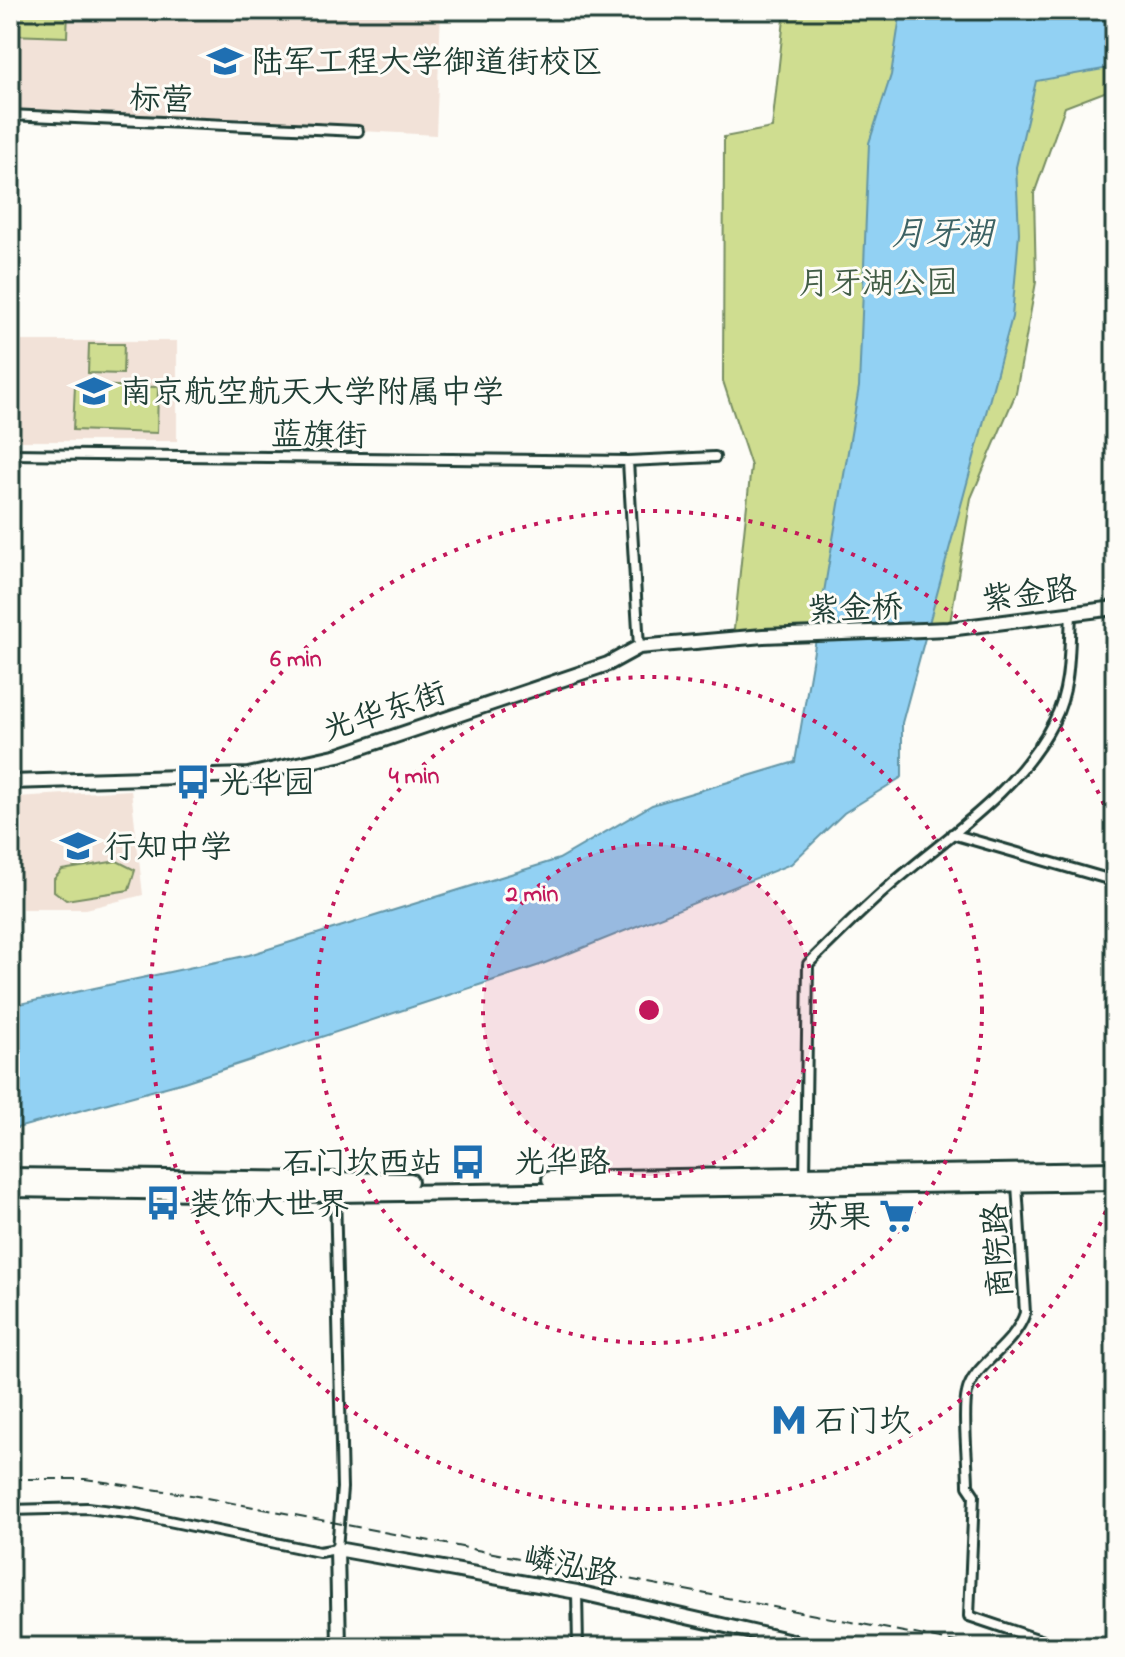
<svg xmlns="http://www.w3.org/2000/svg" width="1125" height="1657" viewBox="0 0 1125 1657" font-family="'Indie Flower','LXGW WenKai TC',sans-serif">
<rect width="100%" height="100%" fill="#fdfcf7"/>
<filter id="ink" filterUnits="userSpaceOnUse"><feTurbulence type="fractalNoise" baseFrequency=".0125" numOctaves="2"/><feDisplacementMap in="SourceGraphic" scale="16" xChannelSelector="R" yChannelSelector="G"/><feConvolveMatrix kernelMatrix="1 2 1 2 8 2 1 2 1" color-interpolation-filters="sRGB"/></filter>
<g filter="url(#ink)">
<!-- built -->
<path fill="#f2e2d8" d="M10,10H441L436,135L10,112Z
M10,341H177V441H10Z
M131,790L143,895L86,909H22L16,797Z"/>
<!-- green -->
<path fill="#cfdd90" stroke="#778d62" stroke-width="2" d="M10,10H68L67,37L10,35Z
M157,10H216V19L157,17Z
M785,10H1115V88L1065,107L1034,194L1036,282L1016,393L971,498L949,629L733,639L751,466L723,381L724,137L772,128Z
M89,344H124L123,374L88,373Z
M75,385L158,387L157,433L73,430Z
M117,861L135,870L129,890L66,900L54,891V879L62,870Z"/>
<!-- water -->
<path fill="#92d1f3" stroke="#6496a7" stroke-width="2" d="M901,10H1115V67L1036,81L1016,167L1019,233L1012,317L902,723V777L844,813L791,864L540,965L184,1082L10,1130V1006L249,955L559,859L652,805L795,762L859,387L869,143L891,75Z"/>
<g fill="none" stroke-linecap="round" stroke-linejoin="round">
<!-- street casing -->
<g stroke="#1f3d34" stroke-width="14">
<path id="street" d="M10,115L358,131
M10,454L628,461L715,457
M628,461L639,647
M952,834L1115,881
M805,1178L808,964C835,937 862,910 892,884C950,834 1018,792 1054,721C1071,688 1069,650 1071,614
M1017,1184L1025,1313C1014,1347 973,1364 967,1393C962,1413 968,1463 968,1486L974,1495L969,1616L1061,1647
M10,1510L87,1508L135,1514L319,1552L337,1549L342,1488L335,1191
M577,1592L578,1647
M792,1647V1641L812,1647"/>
</g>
<!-- secondary casing -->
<g stroke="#1f3d34" stroke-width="18">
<path id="secondary" d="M10,782L248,775L339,755L608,664L639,647L763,636L949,629L1115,608
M339,1647L337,1549L577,1592L792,1641"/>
</g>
<!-- primary casing -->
<g stroke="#1f3d34" stroke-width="20">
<path id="primary" d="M10,1176L410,1181
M550,1179L1115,1170
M10,1189L335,1194L1115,1182"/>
</g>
<!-- street -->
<use href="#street" stroke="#fdfcf7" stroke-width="8"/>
<!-- secondary -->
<use href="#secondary" stroke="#fdfcf7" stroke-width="12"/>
<!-- primary -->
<use href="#primary" stroke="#fdfcf7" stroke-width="14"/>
<!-- rail -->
<path stroke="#1f3d34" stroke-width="2" stroke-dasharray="12 6" stroke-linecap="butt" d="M10,1479H85L191,1495L982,1647"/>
</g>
</g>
<!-- distance rings -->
<circle cx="649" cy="1010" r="166" fill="#c2185b" fill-opacity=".12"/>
<g fill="none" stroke="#c2185b" stroke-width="4" stroke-dasharray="4 8">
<circle cx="649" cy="1010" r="166"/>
<circle cx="649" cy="1010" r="333"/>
<path d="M1115 1189A499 499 0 1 1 1115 831"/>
</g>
<!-- icons -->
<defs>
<g id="university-bare" transform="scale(2.76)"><path d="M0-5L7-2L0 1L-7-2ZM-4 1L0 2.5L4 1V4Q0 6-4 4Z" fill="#1f6fb2" stroke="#fdfcf7" stroke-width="2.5" paint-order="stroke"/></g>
<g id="school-bare" transform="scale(2.76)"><path d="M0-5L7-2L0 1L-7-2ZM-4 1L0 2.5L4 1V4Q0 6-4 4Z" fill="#1f6fb2" stroke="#fdfcf7" stroke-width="2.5" paint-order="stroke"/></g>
<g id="bus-bare" transform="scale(2.76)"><path d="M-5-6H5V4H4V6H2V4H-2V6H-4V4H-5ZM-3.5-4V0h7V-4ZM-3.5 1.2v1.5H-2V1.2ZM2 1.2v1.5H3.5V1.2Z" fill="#1f6fb2" stroke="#fdfcf7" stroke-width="2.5" paint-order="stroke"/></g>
<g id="supermarket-bare" transform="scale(2.76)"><path d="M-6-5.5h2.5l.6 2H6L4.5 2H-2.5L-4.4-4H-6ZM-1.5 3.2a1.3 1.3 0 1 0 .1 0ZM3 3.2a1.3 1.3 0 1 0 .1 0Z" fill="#1f6fb2" stroke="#fdfcf7" stroke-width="2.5" paint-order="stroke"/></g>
<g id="metro-bare" transform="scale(2.76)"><path d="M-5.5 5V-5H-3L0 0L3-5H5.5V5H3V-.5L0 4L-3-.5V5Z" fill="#1f6fb2" stroke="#fdfcf7" stroke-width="2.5" paint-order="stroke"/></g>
</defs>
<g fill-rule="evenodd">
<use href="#university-bare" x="225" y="61"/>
<use href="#school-bare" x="94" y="391"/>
<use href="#bus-bare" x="193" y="782"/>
<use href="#school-bare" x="78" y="846"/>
<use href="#bus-bare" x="468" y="1162"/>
<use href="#bus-bare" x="163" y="1203"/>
<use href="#supermarket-bare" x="897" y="1216"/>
<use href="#metro-bare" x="789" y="1420"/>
</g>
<g text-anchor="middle" stroke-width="6" stroke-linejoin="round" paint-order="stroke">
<!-- poi labels -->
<g font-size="32" fill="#1f3d34" stroke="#fdfcf7" text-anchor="start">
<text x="251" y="72">陆军工程大学御道街校区</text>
<text x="120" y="402">南京航空航天大学附属中学</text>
<text x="219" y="793">光华园</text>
<text x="104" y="857">行知中学</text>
<text x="442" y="1173" text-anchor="end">石门坎西站</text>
<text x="189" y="1214">装饰大世界</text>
<text x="871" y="1227" text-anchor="end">苏果</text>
<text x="815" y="1431">石门坎</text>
</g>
<!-- street labels -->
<g font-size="32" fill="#1f3d34" stroke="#fdfcf7">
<text transform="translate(161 98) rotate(3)" y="11">标营</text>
<text transform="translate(319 434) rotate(1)" y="11">蓝旗街</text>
<text transform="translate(1029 593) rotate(-7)" y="11">紫金路</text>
<text transform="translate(855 607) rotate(-2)" y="11">紫金桥</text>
<text transform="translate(384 710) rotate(-18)" y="11">光华东街</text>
<text x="562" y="1172">光华路</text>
<text transform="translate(997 1251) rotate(-94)" y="11">商院路</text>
<text transform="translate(571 1565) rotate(11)" y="11">嶙泓路</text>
</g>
<!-- park labels -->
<g font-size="32" fill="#425d46" stroke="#fdfcf7">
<text x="878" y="293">月牙湖公园</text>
</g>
<!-- water labels -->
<g font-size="34" font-style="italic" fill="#3c6264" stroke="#fdfcf7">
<text x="942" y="244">月牙湖</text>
</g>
</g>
<circle cx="649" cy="1010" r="12" fill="#c2185b" stroke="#fdfcf7" stroke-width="4"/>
<g font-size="24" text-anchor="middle" font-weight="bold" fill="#c2185b" stroke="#fdfcf7" stroke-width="6" stroke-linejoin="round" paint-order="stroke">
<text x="296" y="666">6 min</text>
<text x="414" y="783">4 min</text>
<text x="532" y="901">2 min</text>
</g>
<!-- margin -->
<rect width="1125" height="1657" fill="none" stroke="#fdfcf7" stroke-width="40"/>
<rect x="20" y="20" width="1085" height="1617" fill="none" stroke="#1f3d34" stroke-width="3" filter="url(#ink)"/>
</svg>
